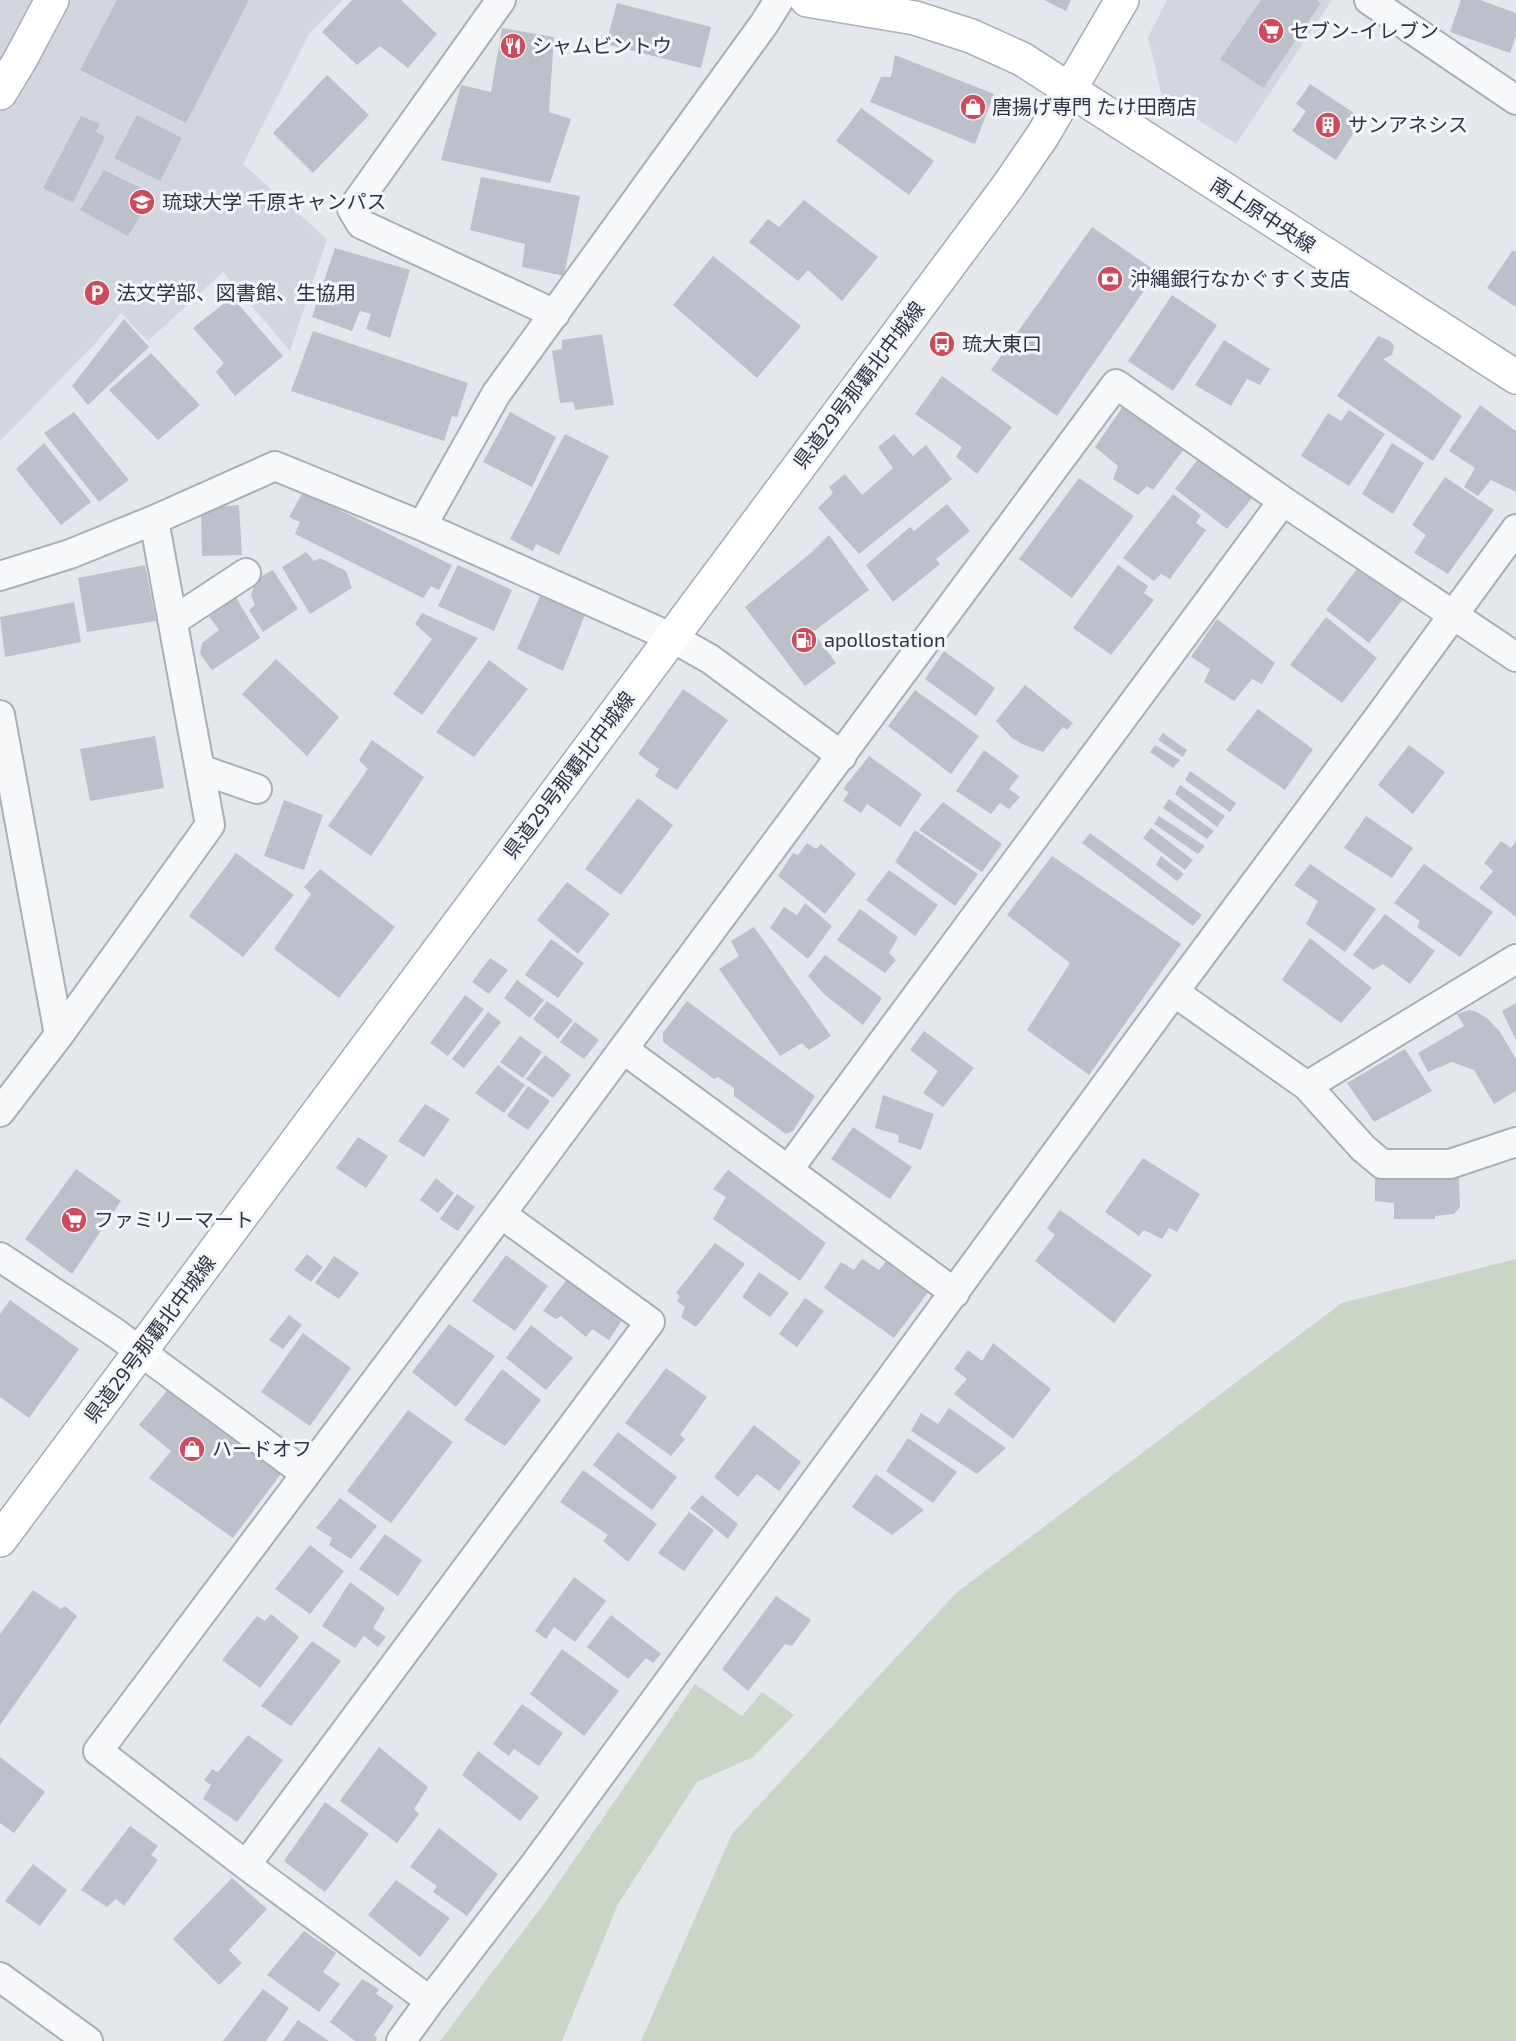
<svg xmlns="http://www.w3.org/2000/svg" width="1516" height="2041" viewBox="0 0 1516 2041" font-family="'Exo 2','Noto Sans JP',sans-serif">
<rect width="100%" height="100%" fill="#e4e7ec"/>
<!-- built -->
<path fill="#d2d6de" d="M0,0H342L309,34L243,164L327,239L290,351L223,272L148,341L121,313L93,346L0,441Z
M1167,0H1332L1236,144L1162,97L1148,37Z"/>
<!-- green -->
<path fill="#c9d6c5" d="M1516,1259V2041H641L732,1834L956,1593L1342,1303Z
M695,1684L742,1716L762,1692L794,1715L753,1757L697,1782L618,1904L562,2041H440L546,1901Z"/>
<!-- building -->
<path fill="#bbc0ca" d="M117,0H249L186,123L80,70Z
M352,0H401L437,34L408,68L380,46L357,65L322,32Z
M1044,0H1071L1066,11Z
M1261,0H1316L1321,3L1263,88L1220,59Z
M1461,0H1480L1516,13V36L1510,53L1450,32Z
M617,3L711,27L701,68L606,44Z
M502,28L554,37L549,112L571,119L550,183L441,160L461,85L491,92Z
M895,55L994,94L975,144L870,102L881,77H891Z
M327,75L369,115L313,173L273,133Z
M1310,84L1363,119L1336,160L1292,131L1306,111L1296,104Z
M861,108L934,161L909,195L836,141Z
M137,115L182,138L160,181L114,158Z
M81,116L100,124L96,132L105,137L73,203L43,188Z
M104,170L153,194L128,236L80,210Z
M481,177L580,196L564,276L522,267L525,244L470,230Z
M804,200L878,257L842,301L808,270L798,281L749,242L768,219L779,227Z
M1092,227L1157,272L1057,416L991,370Z
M335,248L410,270L390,338L366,329L371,314L360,311L352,331L312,317Z
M1513,250L1516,252V307L1487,288Z
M713,256L801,326L757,378L673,305Z
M1172,295L1217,325L1173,391L1128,361Z
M232,297L283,356L235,396L216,372L224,363L193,328Z
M124,319L149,347L88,405L72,386Z
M313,331L468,383L457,417L452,416L444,441L291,391Z
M602,334L614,405L575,410L573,402L560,403L552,351L562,349V340Z
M1378,336L1390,341L1394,346L1392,355L1383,359L1462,416L1433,461L1337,396Z
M1224,340L1270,369L1260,385L1247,379L1231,406L1195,385Z
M151,353L200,405L158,440L109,390Z
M942,376L1012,427L977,474L956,457L962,447L915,414Z
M1124,405L1184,449L1153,490L1147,486L1138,495L1113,479L1118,466L1095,447Z
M1480,405L1516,431V492L1491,480L1478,496L1464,487L1475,468L1449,451Z
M1349,410L1385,434L1349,486L1301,456L1328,413L1341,421Z
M74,412L129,480L99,502L44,433Z
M510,412L556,437L532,487L483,462Z
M565,434L609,456L559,555L536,544L533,551L510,539Z
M894,434L913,456L926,445L952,479L859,554L818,508L833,493L829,487L845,474L862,495L893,468L878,447Z
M44,443L91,502L61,525L16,469Z
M1392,443L1424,463L1393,514L1362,494Z
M1199,458L1252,498L1227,529L1175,489Z
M1445,477L1494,510L1448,574L1414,553L1426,535L1412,525Z
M1079,478L1134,516L1072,598L1019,559Z
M303,492L452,565L439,590L431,586L423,598L295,534L300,522L289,517Z
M1173,494L1201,515L1196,523L1206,530L1170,579L1161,574L1154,581L1123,558Z
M947,504L970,531L936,559L940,564L893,602L866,565L910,527L914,531Z
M239,505L242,555L202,556L201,508Z
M829,535L869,590L813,632L836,663L805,686L745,607L812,552Z
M306,552L314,561L320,558L346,571L352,588L310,614L282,567Z
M145,565L156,621L87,632L78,578Z
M458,565L512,590L494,631L438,606Z
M1118,565L1148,586L1144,593L1154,600L1111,655L1073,628Z
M1359,566L1403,599L1369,643L1326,610Z
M273,570L298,609L263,632L249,610L255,605L251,595L254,586L259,583L258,578Z
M543,589L588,607L563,671L517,649Z
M234,594L260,638L212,670L200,654L202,643L219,630L205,611Z
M74,602L81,642L5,657L0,617Z
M422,613L478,638L422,715L393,694L432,639L415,624Z
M1326,617L1377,658L1342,703L1290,665Z
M1217,619L1275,663L1262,684L1252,679L1234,701L1204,682L1210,669L1191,657Z
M944,651L995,688L976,716L925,679Z
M276,659L339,717L307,756L242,694Z
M489,660L528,689L474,757L436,732Z
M1025,685L1073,723L1067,730L1063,727L1043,752L1022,744L1012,738L996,721Z
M683,689L728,720L677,790L655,776L659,769L638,754Z
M915,690L979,736L951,774L888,726Z
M1258,709L1313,749L1285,790L1226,750Z
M1163,733L1187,750L1183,757L1158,740Z
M155,736L164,788L90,801L80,749Z
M372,740L424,777L371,856L328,826L368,769L359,760Z
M1155,745L1180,760L1173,768L1150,752Z
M1409,745L1445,772L1413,814L1378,785Z
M984,750L1019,776L1009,789L1020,797L1009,809L1000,803L991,814L956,791Z
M869,756L922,794L900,827L867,804L861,813L843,801L849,792L843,789Z
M1190,771L1236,803L1230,812L1185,780Z
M1180,785L1225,816L1217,827L1175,794Z
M638,798L673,825L621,895L585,869Z
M1169,799L1214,831L1207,839L1163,808Z
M284,800L323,815L304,870L264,856Z
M943,802L1002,844L982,872L919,830Z
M1159,816L1205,846L1198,854L1154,824Z
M1366,816L1413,848L1392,878L1344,848Z
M1151,828L1193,860L1185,870L1143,838Z
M915,830L978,874L955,906L895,862Z
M1090,833L1202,915L1193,926L1082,843Z
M1501,841L1511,848L1516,841V917L1479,888L1493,871L1484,863Z
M807,843L816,849L821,844L856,874L825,914L778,876L793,853L798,855Z
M236,853L294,895L243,957L189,916Z
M1052,856L1181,944L1089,1075L1027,1030L1070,963L1007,915Z
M1161,856L1184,874L1177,881L1156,865Z
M1310,864L1376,909L1345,952L1306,924L1318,901L1294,885Z
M1424,864L1493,912L1460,957L1417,927L1420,921L1394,903Z
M320,869L395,927L339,998L274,949L311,894L304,887Z
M889,870L938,905L915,936L866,900Z
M567,882L610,914L578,954L537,920Z
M805,903L832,926L808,959L770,928L784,907L797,915Z
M860,909L898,937L889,953L896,960L885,973L837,940Z
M1385,914L1435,951L1410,984L1383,964L1373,970L1353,955Z
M754,927L831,1036L809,1050L802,1043L780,1056L719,969L739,956L731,941Z
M1310,938L1372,988L1341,1023L1282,980Z
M551,939L584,963L558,998L525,975Z
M825,955L882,998L863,1025L824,994L808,976Z
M490,958L508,970L489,994L472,982Z
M517,980L544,1000L530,1018L504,998Z
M465,995L484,1009L448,1056L430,1043Z
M547,1001L573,1020L558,1039L533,1019Z
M687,1001L815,1096L793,1131L786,1134L734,1096V1088L718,1077L714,1079L663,1042V1033Z
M1516,1003V1040L1502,1011Z
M1469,1010L1477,1012L1488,1019L1500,1032L1516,1059V1091L1494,1104L1474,1070L1452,1062L1428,1072L1418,1053L1464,1026L1457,1014Z
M488,1012L501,1022L464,1068L452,1059Z
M575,1022L599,1040L584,1059L560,1042Z
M924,1031L974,1068L943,1107L923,1093L938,1071L910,1050Z
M520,1036L542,1052L523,1078L500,1062Z
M1405,1049L1432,1091L1374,1122L1347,1083Z
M545,1055L571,1075L553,1098L526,1079Z
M498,1065L525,1085L504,1113L475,1093Z
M528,1086L550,1101L528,1130L507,1116Z
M883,1095L934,1114L921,1150L898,1142L899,1135L875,1128Z
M425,1104L450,1119L424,1157L398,1141Z
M853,1127L912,1167L890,1199L831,1159Z
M358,1137L388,1156L366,1188L336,1168Z
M1143,1158L1200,1194L1177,1232L1169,1228L1162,1239L1144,1230L1139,1236L1105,1212Z
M76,1169L121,1201L72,1274L25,1239Z
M728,1170L826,1243L800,1281L713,1219L726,1197L713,1189Z
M1375,1177H1459L1460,1207L1454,1214L1435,1216V1219H1394V1203L1375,1201Z
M436,1178L454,1193L438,1213L420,1200Z
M457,1194L475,1207L458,1231L440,1219Z
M1060,1210L1152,1275L1114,1323L1035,1261L1055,1235L1047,1228Z
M715,1243L745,1264L696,1327L681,1317L685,1307L677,1301L680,1296L676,1293Z
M307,1254L323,1267L311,1282L294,1270Z
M506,1255L548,1286L515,1331L472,1301Z
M891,1255L932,1287L894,1338L824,1288L841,1262L854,1270L862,1259L879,1270Z
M334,1256L359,1273L339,1299L315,1283Z
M759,1272L789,1293L770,1317L742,1297Z
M571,1274L626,1314L609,1340L592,1329L586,1337L561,1316L556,1319L543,1311Z
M805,1298L824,1311L797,1347L779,1334Z
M10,1300L79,1349L29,1418L0,1397V1314Z
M289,1315L302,1325L283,1349L269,1340Z
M449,1324L495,1356L456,1407L412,1372Z
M531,1325L573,1358L546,1390L506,1358Z
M303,1333L351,1368L310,1426L261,1392Z
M993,1343L1051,1389L1013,1439L954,1394L967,1379L954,1369L968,1350L982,1361Z
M666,1368L707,1397L680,1435L685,1439L671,1456L625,1423Z
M502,1369L541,1400L505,1446L464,1420Z
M170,1387L283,1471L233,1538L149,1478L171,1451L139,1425Z
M949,1408L1006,1448L977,1474L911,1431L921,1413L938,1424Z
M408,1410L453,1442L391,1523L347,1491Z
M754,1425L801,1462L779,1491L757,1474L738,1497L714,1477Z
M618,1432L677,1477L652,1510L593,1465Z
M908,1438L957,1472L933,1503L886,1471Z
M583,1470L657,1524L628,1562L603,1541L608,1535L560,1502Z
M876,1474L924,1510L892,1535L852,1507Z
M702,1495L738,1524L728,1539L690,1508Z
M340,1498L377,1526L351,1559L329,1545L332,1538L316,1528Z
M689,1512L714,1530L684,1571L658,1553Z
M385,1534L422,1560L398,1596L359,1569Z
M310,1545L344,1571L310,1614L275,1589Z
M574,1577L606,1601L575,1642L554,1627L546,1639L535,1631Z
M350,1582L385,1608L373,1628L386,1637L378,1647L364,1636L355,1648L322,1626Z
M33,1590L61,1609L65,1606L77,1616L0,1725V1634Z
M776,1596L811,1620L792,1646L785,1644L748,1691L722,1669Z
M271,1614L299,1637L260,1688L222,1660L257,1616L265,1621Z
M611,1615L661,1654L653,1663L646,1658L628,1679L587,1647Z
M312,1641L341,1661L291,1726L261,1706Z
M562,1649L619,1691L584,1736L530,1694Z
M522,1704L563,1733L539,1766L514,1749L509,1756L493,1744Z
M248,1735L283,1760L237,1822L203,1799L211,1785L204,1780L212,1769L218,1772Z
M379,1747L428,1787L414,1809L419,1814L397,1843L340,1801Z
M478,1751L539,1797L520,1821L462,1775Z
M0,1757L45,1792L14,1833L0,1823Z
M325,1802L369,1834L325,1892L284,1861Z
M130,1826L158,1846L151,1855L158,1860L124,1906L116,1899L107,1907L81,1890Z
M439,1828L498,1874L467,1916L433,1892L437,1886L410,1867Z
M33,1864L67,1890L40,1926L5,1901Z
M232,1878L267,1909L229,1950L242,1963L219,1985L173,1939Z
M396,1880L450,1918L420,1957L368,1915Z
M304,1931L336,1953L323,1972L340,1984L319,2012L267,1975Z
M362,1979L379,1989L376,1994L394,2006L374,2035L377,2038L376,2041H355L330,2022Z
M263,1989L289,2008L266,2041H223Z
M298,2020L329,2041H283Z"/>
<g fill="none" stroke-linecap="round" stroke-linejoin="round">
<!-- street casing -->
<g stroke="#a9aeb7" stroke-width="32">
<path id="street" d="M501,0L352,209L361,224L555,314
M1369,0L1516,100
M422,526L496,394L764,24L779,0
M0,576L70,554L154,520L275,466L422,526L671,637L710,659L842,756
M173,621L246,573
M0,715L59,1035
M200,769L257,789
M1174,992L1307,1086L1516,959
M623,1049L788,1170
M1307,1086L1363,1148L1382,1164H1450L1516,1142
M0,1112L59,1035L210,825L154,520
M0,1257L114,1332L306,1474
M955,1293L788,1170L1283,501L1516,657
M246,1865L650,1322L501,1214
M0,1977L88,2041
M430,2001L246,1865L98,1751L501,1214L1116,384L1283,501
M401,2041L430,2001L535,1864L1174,992L1381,714L1516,529"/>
</g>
<!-- secondary casing -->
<g stroke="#a9aeb7" stroke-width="36">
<path id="secondary" d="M807,0L915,18L971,36L1022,59L1516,377
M0,93L20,60L52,0"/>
</g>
<!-- primary casing -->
<g stroke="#a3abb8" stroke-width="36">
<path id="primary" d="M0,1540L1008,186L1043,135L1122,0"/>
</g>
<!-- street -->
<use href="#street" stroke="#f7f8fa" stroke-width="28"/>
<!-- secondary -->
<use href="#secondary" stroke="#fff" stroke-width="33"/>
<!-- primary -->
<use href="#primary" stroke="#fff" stroke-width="33"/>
</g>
<!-- icons -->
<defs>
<g id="supermarket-disc" transform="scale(1.35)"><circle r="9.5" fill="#d1495b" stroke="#f4f6f9"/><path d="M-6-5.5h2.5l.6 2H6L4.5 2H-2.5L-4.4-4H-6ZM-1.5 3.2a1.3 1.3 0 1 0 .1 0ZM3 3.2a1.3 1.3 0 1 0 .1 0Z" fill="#fff"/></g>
<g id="restaurant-disc" transform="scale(1.35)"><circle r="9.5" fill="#d1495b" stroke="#f4f6f9"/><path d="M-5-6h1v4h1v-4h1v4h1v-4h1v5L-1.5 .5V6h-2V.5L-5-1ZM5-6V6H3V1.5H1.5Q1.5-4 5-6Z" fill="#fff"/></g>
<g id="shop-disc" transform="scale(1.35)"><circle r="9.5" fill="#d1495b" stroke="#f4f6f9"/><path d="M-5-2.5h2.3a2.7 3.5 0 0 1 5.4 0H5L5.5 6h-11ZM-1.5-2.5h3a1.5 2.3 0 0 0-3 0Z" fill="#fff"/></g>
<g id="building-disc" transform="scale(1.35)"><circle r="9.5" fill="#d1495b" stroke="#f4f6f9"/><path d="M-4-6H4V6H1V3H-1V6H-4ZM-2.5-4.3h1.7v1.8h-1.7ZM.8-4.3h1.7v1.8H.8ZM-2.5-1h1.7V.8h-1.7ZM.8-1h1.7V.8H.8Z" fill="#fff"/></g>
<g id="university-disc" transform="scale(1.35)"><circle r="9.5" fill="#d1495b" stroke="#f4f6f9"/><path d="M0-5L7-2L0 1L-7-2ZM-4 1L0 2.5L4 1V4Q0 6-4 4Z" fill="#fff"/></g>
<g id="bank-disc" transform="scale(1.35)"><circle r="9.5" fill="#d1495b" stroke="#f4f6f9"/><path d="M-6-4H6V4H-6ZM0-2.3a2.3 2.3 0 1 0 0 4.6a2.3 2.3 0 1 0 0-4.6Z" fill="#fff"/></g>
<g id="parking-disc" transform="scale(1.35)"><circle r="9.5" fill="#d1495b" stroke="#f4f6f9"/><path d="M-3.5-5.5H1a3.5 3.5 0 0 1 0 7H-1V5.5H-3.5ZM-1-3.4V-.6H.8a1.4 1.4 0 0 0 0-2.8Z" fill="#fff"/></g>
<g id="bus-disc" transform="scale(1.35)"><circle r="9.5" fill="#d1495b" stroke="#f4f6f9"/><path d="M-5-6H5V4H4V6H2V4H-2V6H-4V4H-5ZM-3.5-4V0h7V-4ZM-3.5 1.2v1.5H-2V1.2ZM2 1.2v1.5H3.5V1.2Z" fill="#fff"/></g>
<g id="fuel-disc" transform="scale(1.35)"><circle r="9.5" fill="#d1495b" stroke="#f4f6f9"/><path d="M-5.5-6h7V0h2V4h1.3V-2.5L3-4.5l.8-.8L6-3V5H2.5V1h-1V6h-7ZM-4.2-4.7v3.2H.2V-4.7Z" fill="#fff"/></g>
</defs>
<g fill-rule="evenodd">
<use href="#supermarket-disc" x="1271" y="31"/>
<use href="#restaurant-disc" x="513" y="46"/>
<use href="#shop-disc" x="973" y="107"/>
<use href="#building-disc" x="1328" y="125"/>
<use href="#university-disc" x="142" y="202"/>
<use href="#bank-disc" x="1110" y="279"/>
<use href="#parking-disc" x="97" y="293"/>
<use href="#bus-disc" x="942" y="344"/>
<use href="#fuel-disc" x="804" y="640"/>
<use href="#supermarket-disc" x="74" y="1220"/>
<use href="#shop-disc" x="192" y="1449"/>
</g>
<g text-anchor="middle" stroke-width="6" stroke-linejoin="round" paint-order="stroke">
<!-- poi labels -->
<g font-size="20" fill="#2b3445" stroke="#f4f6f9" text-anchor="start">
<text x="1290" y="38">セブン-イレブン</text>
<text x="532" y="53">シャムビントウ</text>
<text x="992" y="114">唐揚げ専門 たけ田商店</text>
<text x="1348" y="132">サンアネシス</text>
<text x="162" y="209">琉球大学 千原キャンパス</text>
<text x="1130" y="286">沖縄銀行なかぐすく支店</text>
<text x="116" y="300">法文学部、図書館、生協用</text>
<text x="962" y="351">琉大東口</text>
<text x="824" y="647">apollostation</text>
<text x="94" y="1227">ファミリーマート</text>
<text x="212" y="1456">ハードオフ</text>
</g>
<!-- street labels -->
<g font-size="20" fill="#2b3445" stroke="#f4f6f9">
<text transform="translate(1263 215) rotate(33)" y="7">南上原中央線</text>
<text transform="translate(859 385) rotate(-53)" y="7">県道29号那覇北中城線</text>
<text transform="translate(569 775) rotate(-53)" y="7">県道29号那覇北中城線</text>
<text transform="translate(150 1339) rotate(-53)" y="7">県道29号那覇北中城線</text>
</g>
</g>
</svg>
